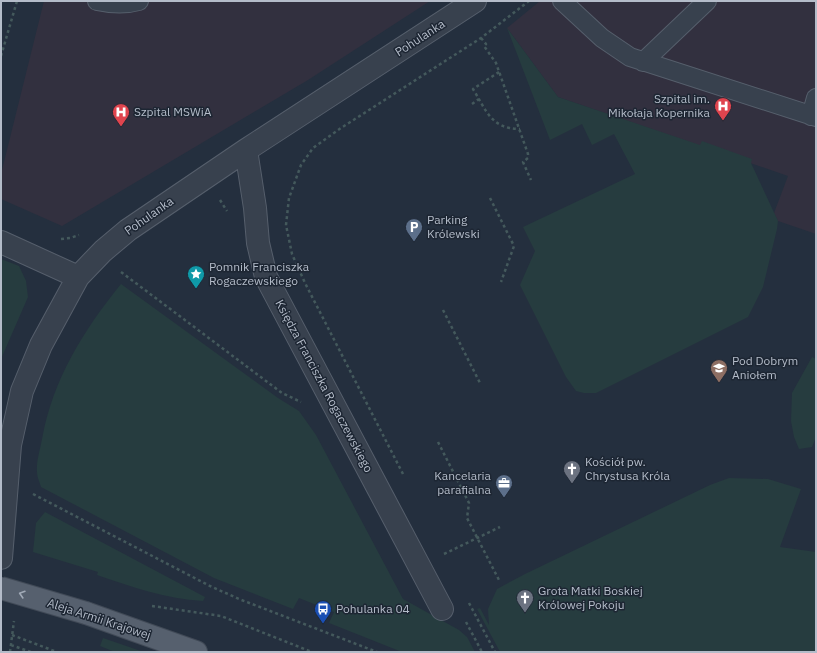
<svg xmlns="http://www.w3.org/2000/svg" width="817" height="653" viewBox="0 0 817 653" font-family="'IBM Plex Sans',sans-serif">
<rect width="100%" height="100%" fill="#242f3e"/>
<!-- medical -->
<path fill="#32303f" d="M44,1H430L308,80L62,226L1,199V174Z
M540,1H816V234L778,221L774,213L788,176L558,97L507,28Z"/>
<!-- green -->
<path fill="#263c3f" d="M507,28L558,97L700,145L702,141L752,159L751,163L778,221L777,229L763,287L748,317L596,393H584L576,391L566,377L520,285L535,251L523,227L635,174L614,134L592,145L582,124L550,140Z
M1,259L19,266L26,281L28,297L1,359Z
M121,284L278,398L299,411L316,435L403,599L459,630L467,637L475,652H402L329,623L334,612L299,598L293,609L214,578L41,487C40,483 37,477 37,472C36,462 40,450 42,439C53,379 83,331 121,284Z
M812,357L816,359V437L812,447L799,449L794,437L791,421L792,393Z
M729,478L768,479L801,489L780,547L816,552V652H501L499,650L477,609L480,608L489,625L488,609L497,589L525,574L710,485Z
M45,512L205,597L203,601C166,599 132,587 97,575L98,572L33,552L36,523Z
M103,638L138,650L144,652H115L100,646Z"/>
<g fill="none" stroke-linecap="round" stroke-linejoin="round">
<!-- service casing -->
<g stroke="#565f6c" stroke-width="20">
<path id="service" d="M97,1C111,4 125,5 139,1
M562,1L602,38L630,57L816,117
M643,62L707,1
M811,116L816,98"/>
</g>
<!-- minor casing -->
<g stroke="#565f6c" stroke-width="24">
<path id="minor" d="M246,150L255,208L258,243L266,277L442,609
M1,242L78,277
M1,558L10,445L22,391L41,345L78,277L103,251L128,230L246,150L475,1"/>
</g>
<!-- primary casing -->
<g stroke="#414a57" stroke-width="24">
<path id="primary" d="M86,613L196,652"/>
</g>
<!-- path -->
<path stroke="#44595c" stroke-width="2.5" stroke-dasharray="3 3" stroke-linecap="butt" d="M481,38L486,44L484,46L496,63L528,154V158L523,162L531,180
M1,56L17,1
M499,72L473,89C486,110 491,129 520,129
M472,104L479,99
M490,198L514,246L501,282
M220,200L227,211
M61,239L70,238L79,235
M121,272L282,393L301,402
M443,310L480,383
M438,442L469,503L467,518L499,580
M403,474L305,283L292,254L286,225L289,198L301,165L313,148L341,128L481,38L529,1
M33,494L210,586L239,599L377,652
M444,554L500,527
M469,603L495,652
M152,606L221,616L312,652
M466,622L482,652
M12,635L57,652
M11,645L31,652
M10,652L14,621"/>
<!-- service -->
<use href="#service" stroke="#38414e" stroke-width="18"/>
<!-- minor -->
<use href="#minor" stroke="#38414e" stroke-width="22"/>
<!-- primary -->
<use href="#primary" stroke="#56606e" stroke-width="22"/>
<!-- primary-bridge casing -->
<g stroke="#414a57" stroke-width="24" stroke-linecap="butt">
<path id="primary-bridge" d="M1,588L86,613"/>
</g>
<!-- primary-bridge -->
<use href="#primary-bridge" stroke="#56606e" stroke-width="22"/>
</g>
<!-- one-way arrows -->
<defs><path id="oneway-chevron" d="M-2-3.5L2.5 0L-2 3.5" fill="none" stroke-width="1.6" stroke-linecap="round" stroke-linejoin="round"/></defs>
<use stroke="#a1aab7" href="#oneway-chevron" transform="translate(22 594) rotate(-163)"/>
<!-- icons -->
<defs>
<g id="hospital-pin" transform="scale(0.9)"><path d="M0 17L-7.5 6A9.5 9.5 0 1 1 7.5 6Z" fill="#e0444e" stroke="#1d2633"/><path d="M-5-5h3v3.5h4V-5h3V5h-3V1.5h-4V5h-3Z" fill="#fff"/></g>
<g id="parking-pin" transform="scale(0.9)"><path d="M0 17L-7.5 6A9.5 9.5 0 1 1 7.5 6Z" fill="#5c6f8a" stroke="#1d2633"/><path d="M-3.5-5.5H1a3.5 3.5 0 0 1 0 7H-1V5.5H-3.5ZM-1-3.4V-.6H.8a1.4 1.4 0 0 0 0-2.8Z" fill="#fff"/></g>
<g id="sight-pin" transform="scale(0.9)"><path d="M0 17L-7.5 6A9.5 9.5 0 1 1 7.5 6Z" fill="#0f9aa8" stroke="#1d2633"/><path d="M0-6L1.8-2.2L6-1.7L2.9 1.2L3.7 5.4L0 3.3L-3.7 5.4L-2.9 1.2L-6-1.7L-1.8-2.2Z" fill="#fff"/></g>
<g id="school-pin" transform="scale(0.9)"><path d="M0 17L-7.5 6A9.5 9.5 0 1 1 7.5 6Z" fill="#8d6e63" stroke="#1d2633"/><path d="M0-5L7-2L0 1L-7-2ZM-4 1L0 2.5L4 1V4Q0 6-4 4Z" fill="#fff"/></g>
<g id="church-pin" transform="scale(0.9)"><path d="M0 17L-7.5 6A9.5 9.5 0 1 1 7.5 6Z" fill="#6b7280" stroke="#1d2633"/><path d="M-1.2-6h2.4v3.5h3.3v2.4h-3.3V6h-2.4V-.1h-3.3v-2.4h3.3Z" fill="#fff"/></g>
<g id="office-pin" transform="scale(0.9)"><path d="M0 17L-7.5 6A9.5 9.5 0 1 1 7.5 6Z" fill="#5c6f8a" stroke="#1d2633"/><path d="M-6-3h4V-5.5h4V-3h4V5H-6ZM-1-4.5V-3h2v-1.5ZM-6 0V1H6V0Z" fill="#fff"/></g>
<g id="bus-pin" transform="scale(0.9)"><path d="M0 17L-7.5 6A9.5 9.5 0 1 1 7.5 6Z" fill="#1a4fb4" stroke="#1d2633"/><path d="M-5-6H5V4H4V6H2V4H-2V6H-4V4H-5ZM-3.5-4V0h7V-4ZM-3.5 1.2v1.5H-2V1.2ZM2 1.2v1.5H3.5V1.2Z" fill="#fff"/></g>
</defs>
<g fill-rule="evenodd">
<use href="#hospital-pin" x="723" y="106"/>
<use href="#hospital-pin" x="121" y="112"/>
<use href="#parking-pin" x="414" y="227"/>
<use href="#sight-pin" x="196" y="274"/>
<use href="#school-pin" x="719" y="368"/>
<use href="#church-pin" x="572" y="469"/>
<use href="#office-pin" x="504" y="483"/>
<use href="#church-pin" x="525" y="598"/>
<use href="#bus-pin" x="323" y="609"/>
</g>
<g text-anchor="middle" stroke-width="3" stroke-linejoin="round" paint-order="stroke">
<!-- street labels -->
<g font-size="12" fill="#b4bcc9" stroke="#1d2633">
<text transform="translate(420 38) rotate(-33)" y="4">Pohulanka</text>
<text transform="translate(149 216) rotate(-35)" y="4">Pohulanka</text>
<text transform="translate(324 386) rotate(62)" y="4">Księdza Franciszka Rogaczewskiego</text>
<text transform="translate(99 619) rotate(18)" y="4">Aleja Armii Krajowej</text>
</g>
<!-- poi labels -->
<g font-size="12" fill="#b4bcc9" stroke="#1d2633" text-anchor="start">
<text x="710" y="103" text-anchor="end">Szpital im.<tspan x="710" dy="14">Mikołaja Kopernika</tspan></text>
<text x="134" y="116">Szpital MSWiA</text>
<text x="427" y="224">Parking<tspan x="427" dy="14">Królewski</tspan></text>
<text x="209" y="271">Pomnik Franciszka<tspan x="209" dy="14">Rogaczewskiego</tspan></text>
<text x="732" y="365">Pod Dobrym<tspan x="732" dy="14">Aniołem</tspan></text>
<text x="585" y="466">Kościół pw.<tspan x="585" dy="14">Chrystusa Króla</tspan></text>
<text x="491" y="480" text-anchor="end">Kancelaria<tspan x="491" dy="14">parafialna</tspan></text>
<text x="538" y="595">Grota Matki Boskiej<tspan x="538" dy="14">Królowej Pokoju</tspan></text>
<text x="336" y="613">Pohulanka 04</text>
</g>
</g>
<!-- border -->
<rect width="817" height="653" fill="none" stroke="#b4bcc9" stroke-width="4"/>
</svg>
